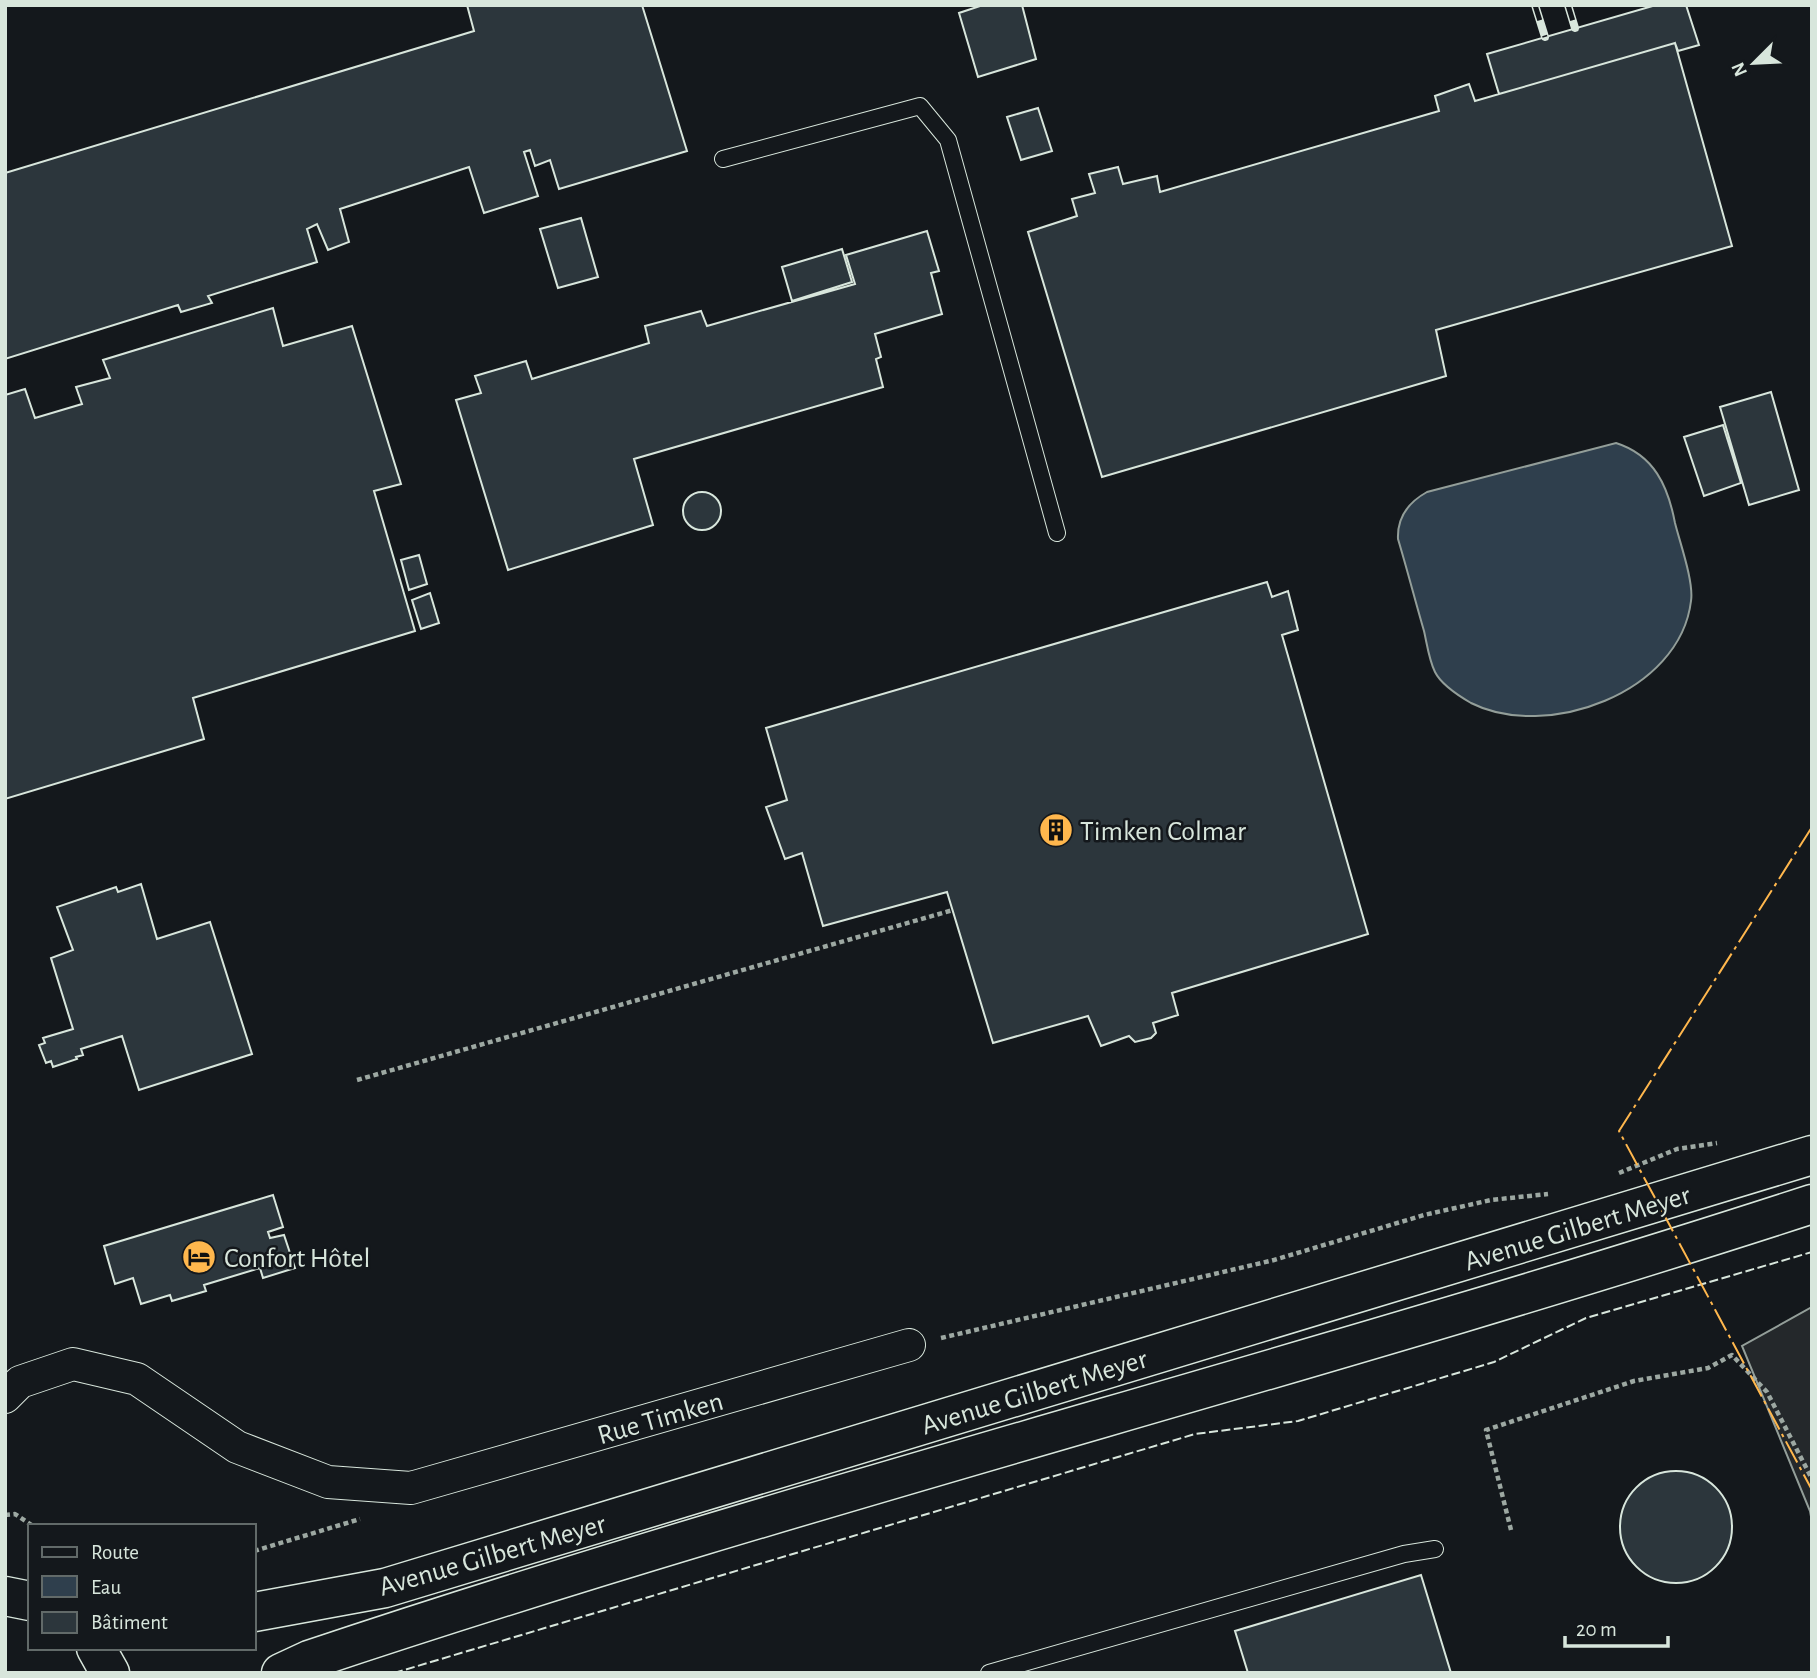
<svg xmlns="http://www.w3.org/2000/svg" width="1817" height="1678" viewBox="0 0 1817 1678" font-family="'Alegreya Sans',sans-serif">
<rect width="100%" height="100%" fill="#14181c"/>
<!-- parking -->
<path fill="#24282b" stroke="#939e99" stroke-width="2" d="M1812,1307V1522L1810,1511L1742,1346Z"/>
<!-- water -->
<path fill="#2f3f4d" stroke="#939e99" stroke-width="2" d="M1616,443C1654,455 1668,486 1675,523C1680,543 1694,582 1691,601C1680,693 1546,741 1471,703C1459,696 1441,684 1435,672C1429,660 1427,644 1424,631C1415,600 1407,569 1398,539C1397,517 1409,502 1427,492Z"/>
<!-- building -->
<path fill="#2c363c" stroke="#d8e6dc" stroke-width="2" d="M467,5H642L687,151L559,189L550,160L535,166L530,150L524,152L538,196L484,213L469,167L340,209L349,242L328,250L317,224L307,229L317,262L208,296L212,303L181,312L178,305L5,359V173L474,31Z
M983,5H1022L1036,59L978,77L959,13Z
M1656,5H1686L1699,45L1678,51L1675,43L1499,94L1487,54Z
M1675,43L1732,246L1436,330L1446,376L1102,477L1028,232L1077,216L1072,199L1095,193L1089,174L1118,167L1123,184L1157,176L1160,192L1439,111L1435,96L1469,84L1475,101Z
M1038,108L1052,151L1021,160L1007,117Z
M581,218L598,277L558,288L540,229Z
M927,231L939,271L931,273L942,314L875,334L881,357L876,359L883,387L634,459L653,525L508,570L456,400L481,393L475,376L526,361L532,379L649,343L645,326L701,311L707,326L855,284L846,255Z
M842,249L852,282L792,301L782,267Z
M273,308L283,346L352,326L401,484L374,491L415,631L193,698L204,739L5,799V395L25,389L35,418L82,404L76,387L110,378L103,360Z
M1771,392L1799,490L1749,505L1720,407Z
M1723,425L1741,483L1704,496L1684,437Z
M683 511a19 19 0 1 1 38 0a19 19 0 1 1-38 0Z
M419,555L427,584L409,590L401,560Z
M1267,582L1272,597L1288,591L1298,630L1282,635L1368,934L1172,993L1178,1015L1153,1023L1156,1033L1151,1038L1135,1042L1129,1036L1101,1046L1088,1016L993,1043L947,892L823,926L802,853L785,859L766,807L787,800L766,728Z
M430,593L439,623L421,629L412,600Z
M141,884L157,939L210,922L252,1054L139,1090L122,1036L81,1049L83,1055L76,1057L77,1059L53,1067L51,1061L46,1063L39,1045L45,1043L43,1038L73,1029L51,958L73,950L57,907L116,887L118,892Z
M273,1195L283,1227L268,1232L270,1238L284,1235L295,1268L263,1278L260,1268L204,1285L206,1291L172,1301L170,1295L141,1304L133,1278L115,1284L104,1246Z
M1620 1527a56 56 0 1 1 112 0a56 56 0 1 1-112 0Z
M1421,1575L1451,1673H1248L1235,1631Z"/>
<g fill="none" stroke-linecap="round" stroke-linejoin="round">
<!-- service casing -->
<g stroke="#d8e6dc" stroke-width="18">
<path id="service" d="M723,159L920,106L948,140L1057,533
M989,1673L1404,1554L1435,1549"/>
</g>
<!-- minor casing -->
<g stroke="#d8e6dc" stroke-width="34">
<path id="minor" d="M5,1397L20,1382L73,1364L137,1379L237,1447L328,1482L411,1488L909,1345"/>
</g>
<!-- primary casing -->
<g stroke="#d8e6dc" stroke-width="41">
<path id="primary" d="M5,1596L30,1601
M254,1612L385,1588L1812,1155
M96,1648L110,1673
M281,1673L309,1660C805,1494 1314,1366 1812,1204"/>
</g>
<!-- path -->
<path stroke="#9da8a2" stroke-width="4.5" stroke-dasharray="5 3.5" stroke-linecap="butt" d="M357,1080L953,910
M1619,1173L1677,1149L1717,1143
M941,1338L1274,1260L1424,1215L1491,1200L1548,1194
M5,1515L15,1514L33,1526
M1511,1530L1486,1430L1634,1381L1708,1368L1732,1355L1767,1392L1812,1479
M254,1551L360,1519"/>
<!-- service -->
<use href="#service" stroke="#14181c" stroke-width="16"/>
<!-- minor -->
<use href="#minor" stroke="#14181c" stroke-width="32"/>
<!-- primary -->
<use href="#primary" stroke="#14181c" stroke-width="38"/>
<!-- rail casing -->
<g stroke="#d8e6dc" stroke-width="8">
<path id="rail" d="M1535,5L1545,37
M1568,5L1575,28"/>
</g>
<!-- rail -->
<use href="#rail" stroke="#14181c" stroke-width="5" stroke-dasharray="16" stroke-linecap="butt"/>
<!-- fence -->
<path stroke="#d8e6dc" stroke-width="2" stroke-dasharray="9 3.5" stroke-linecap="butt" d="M394,1673L1195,1434L1298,1421L1494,1362L1586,1318L1812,1252"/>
<!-- power -->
<path stroke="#ffb74d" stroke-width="2" stroke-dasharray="24 5 3.5 5" stroke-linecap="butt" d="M1812,827L1619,1131L1812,1490"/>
</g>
<!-- icons -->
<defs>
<g id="building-disc" transform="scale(1.75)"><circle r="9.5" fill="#ffb74d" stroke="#14181c"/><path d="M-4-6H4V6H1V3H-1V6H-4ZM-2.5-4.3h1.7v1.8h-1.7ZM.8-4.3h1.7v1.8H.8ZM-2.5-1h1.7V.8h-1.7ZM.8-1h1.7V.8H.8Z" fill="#111"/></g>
<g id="hotel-disc" transform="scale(1.75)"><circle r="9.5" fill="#ffb74d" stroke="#14181c"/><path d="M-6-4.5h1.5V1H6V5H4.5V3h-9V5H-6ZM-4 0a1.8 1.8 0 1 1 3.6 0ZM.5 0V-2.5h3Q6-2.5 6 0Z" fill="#111"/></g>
</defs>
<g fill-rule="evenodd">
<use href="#building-disc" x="1056" y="830"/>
<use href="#hotel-disc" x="199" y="1257"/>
</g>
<g text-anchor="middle" stroke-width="5" stroke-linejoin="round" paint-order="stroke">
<!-- poi labels -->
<g font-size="28" fill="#d8e6dc" stroke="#14181c" text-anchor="start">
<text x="1080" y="840">Timken Colmar</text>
<text x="224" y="1267">Confort Hôtel</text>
</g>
<!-- street labels -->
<g font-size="28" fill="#d8e6dc" stroke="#14181c">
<text transform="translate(1577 1227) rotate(-17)" y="10">Avenue Gilbert Meyer</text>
<text transform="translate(1034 1391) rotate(-17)" y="10">Avenue Gilbert Meyer</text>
<text transform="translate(660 1417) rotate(-16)" y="10">Rue Timken</text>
<text transform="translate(492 1554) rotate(-16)" y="10">Avenue Gilbert Meyer</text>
</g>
</g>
<!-- border -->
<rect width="1817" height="1678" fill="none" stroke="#d8e6dc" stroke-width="14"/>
<!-- legend -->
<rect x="28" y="1524" width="228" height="126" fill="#14181c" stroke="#626a69" stroke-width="2"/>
<rect x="42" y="1547" width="35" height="10" fill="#14181c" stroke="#626a69" stroke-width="2"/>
<text x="91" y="1559" font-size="21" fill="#d8e6dc">Route</text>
<rect x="42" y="1576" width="35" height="21" fill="#2f3f4d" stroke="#626a69" stroke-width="2"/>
<text x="91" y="1594" font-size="21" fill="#d8e6dc">Eau</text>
<rect x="42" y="1612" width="35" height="21" fill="#2c363c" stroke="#626a69" stroke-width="2"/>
<text x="91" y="1629" font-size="21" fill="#d8e6dc">Bâtiment</text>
<!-- north arrow -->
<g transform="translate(1754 63) rotate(246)" stroke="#14181c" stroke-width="5" paint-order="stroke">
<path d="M0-5L12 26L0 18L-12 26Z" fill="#d8e6dc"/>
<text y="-10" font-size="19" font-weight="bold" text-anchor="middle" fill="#d8e6dc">N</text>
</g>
<!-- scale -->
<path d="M1565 1636v10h103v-10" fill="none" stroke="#d8e6dc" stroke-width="3.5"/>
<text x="1576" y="1636" font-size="21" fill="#d8e6dc" stroke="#14181c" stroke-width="5" paint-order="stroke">20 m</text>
</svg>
